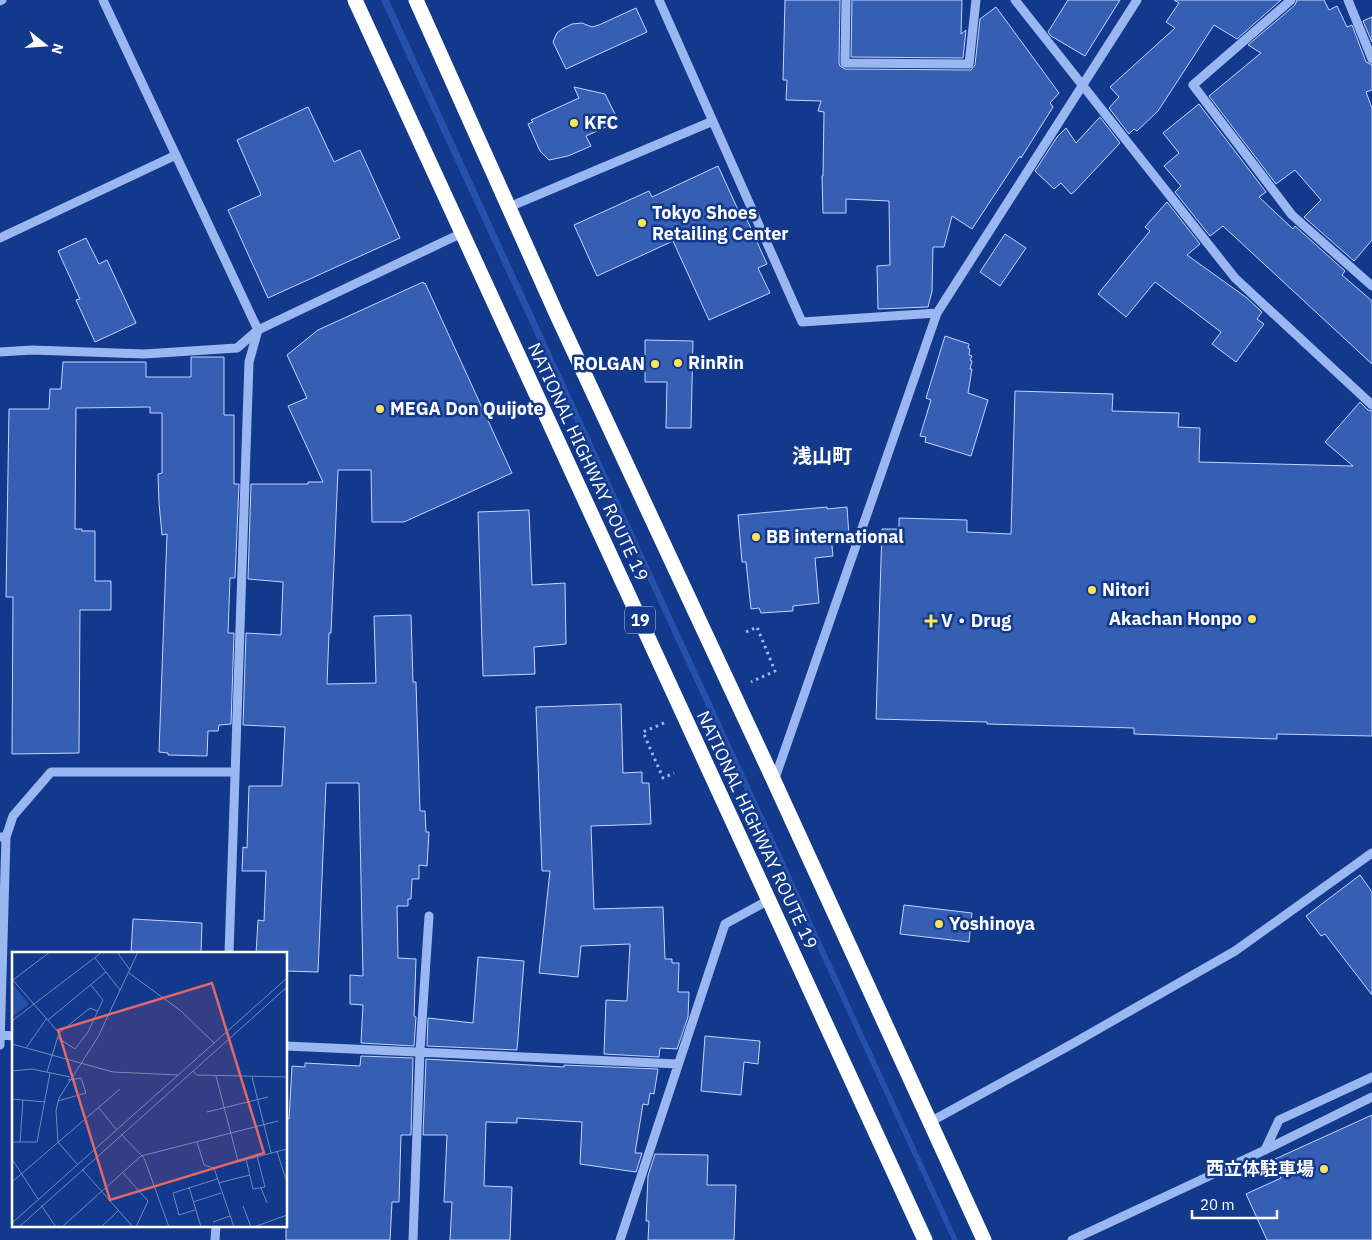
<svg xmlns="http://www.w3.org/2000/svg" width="1372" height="1240" viewBox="0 0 1372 1240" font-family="'IBM Plex Sans','Noto Sans JP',sans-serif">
<rect width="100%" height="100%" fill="#13398c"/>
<!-- green -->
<path fill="#2550ab" d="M381,0H389L958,1240H952Z"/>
<!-- building -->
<path fill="#365fb3" stroke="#c2d5fc" d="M785,0H840L839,63L840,66L845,69L971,70L975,65L980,19L996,7L1059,93L1050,103L1053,107L1021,158L1020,156L972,229L952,216L944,247H933L932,291L928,307L878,309L877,266L890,265L889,201L846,199V213H823L822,176H823L824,112L818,111L821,101L786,100L787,80H783Z
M852,0H962L961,34L966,30L963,58L851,57Z
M1068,0H1120L1085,56L1051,36L1048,32Z
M1174,0H1281L1237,39L1214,25L1158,111L1137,131L1134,129L1129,134L1109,108L1119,97L1110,87L1175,28L1166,22L1179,3Z
M1297,0H1324L1329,10L1337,6L1347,27L1352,25L1366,62L1372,65V90L1366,92L1372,108V240L1354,261L1304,217L1321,200L1295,170L1276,184L1209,96L1261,53L1248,45L1295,5Z
M636,8L647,32L566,69L553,42L557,33L562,29L572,24L582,23L592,27L599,25Z
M1372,17V42L1363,21Z
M574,87L605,94L615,114L608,126L586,136L591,146L568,156L549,160L540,151L528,124L533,122L531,120L579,98Z
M1199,104L1266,192L1259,197L1293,229L1295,226L1345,271L1342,275L1372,301V364L1223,226L1210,236L1175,192L1181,186L1164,166L1179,153L1163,133Z
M308,107L334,162L360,150L400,238L268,298L228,210L261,195L237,140Z
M1100,117L1120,143L1074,192L1071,194L1061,183L1054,189L1035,171L1057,137L1066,128L1076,143Z
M718,166L740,214L744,213L767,264L758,268L770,293L709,320L673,241L597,276L574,225L649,191L652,197Z
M1167,202L1200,244L1187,255L1247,298L1262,312L1257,319L1264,324L1236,362L1212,344L1221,332L1155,282L1126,317L1098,294L1150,231L1145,227Z
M1005,234L1026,248L1000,286L980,272Z
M86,238L99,264L107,260L136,323L95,342L76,300L80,299L58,251Z
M423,282L424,284L425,283L512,473L404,522H372L371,470H338L331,633H329L327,684L376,683L374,616L411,615L413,682H416L420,811H425L426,832H429L427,866L419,865V879H412L411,899H408V906H397L398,958L416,959L414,1016L416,1017L414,1046L361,1043L363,1005L350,1004V975L363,976L359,783H326L318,972L286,971V954H256L258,920L264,921L266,871H242L243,847L247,848L249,786H282L285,727L243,725L246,633L281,635L283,582L248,579L251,484H308V482H323L288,406L307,398L287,355L318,330Z
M945,336L969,344L968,348L970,349L969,355L972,356L970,360L972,361L970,369H972L968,393L988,400L971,456L925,442L926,437L920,436L931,400L926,398Z
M645,340L693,341L691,428H666L667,382H645Z
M191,357H224V415H234V484H239L235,578H230L228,633H234L231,724L219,725L218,731H208L207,756L168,755V753L159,752L167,534L162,535L159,503L158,474L162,473V413H150V407L76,408L75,529H82V531H95V581H111V610H80L79,753L12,754L13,597H6L9,409H49L50,389H61L63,362H146V377H191Z
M1015,391L1113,394L1112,411L1179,413L1178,427L1200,428L1199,462L1353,466L1325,442L1360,402L1368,410L1372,411V736L1277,734V739L1134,734V728L987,724V722L876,719L882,529H899V518L967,520V532L1011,534Z
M827,507V509L847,507L849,536L831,537L833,556L815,558L819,603L793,606V611L761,613L759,608L751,609L746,562H742L738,515Z
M529,510L532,585L565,583L566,644L534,647L535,674L483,676L478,512Z
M621,704L623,773L642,772V783H649L651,824L591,826L594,909L663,907L665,959H672V963H679L678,992H689L688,1017L677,1049L660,1048L659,1057L604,1054L606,1000L627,1001L630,944L581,946L578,977L539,973L550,871H542L536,707Z
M1360,875L1372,892V995L1325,934L1321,936L1306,916Z
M904,905L972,913L969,942L900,934Z
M133,919L202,923L201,954H131Z
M478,957L524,961L517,1050L427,1046L428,1018L473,1023Z
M705,1036L760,1041L758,1064L744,1062L741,1095L701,1091Z
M361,1056L413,1058L411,1135H401L399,1202H392L390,1240H286V1118L289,1119L292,1066L305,1067V1063L360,1066Z
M426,1059L564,1067V1065L658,1069L654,1094L650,1093L648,1105L643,1104L635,1153H642L636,1172L580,1164L582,1122L517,1118V1123L486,1122L484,1186L512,1187L510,1240H450L452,1202H444L447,1135H423Z
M1372,1115V1240H1267L1246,1194L1281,1178L1273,1160Z
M655,1154L708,1155L707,1185H736L734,1240H648L649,1221H646L648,1176Z"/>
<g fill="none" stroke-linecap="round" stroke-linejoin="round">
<!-- path -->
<path stroke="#9bb7f1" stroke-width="3" stroke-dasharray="2.5 4" stroke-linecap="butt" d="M746,632L757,627L775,671L751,682
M664,723L643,732L663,778L674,773"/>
<!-- minor -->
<path stroke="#9bb7f1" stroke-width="9" d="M103,0L258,330L249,362L229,954
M659,0L802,322L937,313
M846,0L845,63L969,64L976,0
M1015,0L1235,278L1372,405
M1291,0L1193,85L1292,215L1372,286
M1348,0L1372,59
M0,1L2,0
M509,207L713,121
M0,238L176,155
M0,352L32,350L144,354L237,348L258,330L462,233
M774,781L937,313L1137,0
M0,837H6L13,816L51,772H234
M1,1035L14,1036
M0,1045L6,837
M286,1046L678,1064
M930,1122L1072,1044L1235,951L1372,853
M1265,1150L1279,1120L1372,1077
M215,1240L216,1226
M413,1240L420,1051L429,916
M620,1240L725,924L769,900
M1072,1240L1265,1150L1372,1097"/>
<!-- highway -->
<path stroke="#fff" stroke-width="15" d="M355,0L925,1240
M416,0L556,313L774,781L984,1240"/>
</g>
<!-- markers -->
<g fill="#ffe45b" stroke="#13398c" stroke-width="2">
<circle cx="574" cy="123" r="5"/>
<circle cx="642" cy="223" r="5"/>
<circle cx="678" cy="363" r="5"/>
<circle cx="655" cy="364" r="5"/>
<circle cx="380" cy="409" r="5"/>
<circle cx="756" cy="537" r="5"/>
<circle cx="1092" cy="590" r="5"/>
<circle cx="1252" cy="619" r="5"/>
<path d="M928.5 613.5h5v5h5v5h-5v5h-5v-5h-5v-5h5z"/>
<circle cx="939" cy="924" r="5"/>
<circle cx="1324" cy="1169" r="5"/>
</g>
<g text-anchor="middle" stroke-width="5" stroke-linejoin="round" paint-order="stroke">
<!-- shield labels -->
<rect fill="#13398c" stroke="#b8c4dc" stroke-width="1" x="625" y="606.5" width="30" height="27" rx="4"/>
<g font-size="16" font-weight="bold" fill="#fff">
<text x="640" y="626">19</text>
</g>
<!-- poi labels -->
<g font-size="18" font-weight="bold" fill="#fff" stroke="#13398c" text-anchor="start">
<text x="584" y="129">KFC</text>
<text x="652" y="219">Tokyo Shoes<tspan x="652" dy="21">Retailing Center</tspan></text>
<text x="688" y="369">RinRin</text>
<text x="645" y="370" text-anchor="end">ROLGAN</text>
<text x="390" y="415">MEGA Don Quijote</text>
<text x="766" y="543">BB international</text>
<text x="1102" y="596">Nitori</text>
<text x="1242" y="625" text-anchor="end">Akachan Honpo</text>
<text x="941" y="627">V・Drug</text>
<text x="949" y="930">Yoshinoya</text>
<text x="1314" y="1175" text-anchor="end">西立体駐車場</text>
</g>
<!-- street labels -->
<g font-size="18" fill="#fff" stroke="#13398c">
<text transform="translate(588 462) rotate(65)" y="6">NATIONAL HIGHWAY ROUTE 19</text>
<text transform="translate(757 830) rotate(65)" y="6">NATIONAL HIGHWAY ROUTE 19</text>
</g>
<!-- quarter labels -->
<g font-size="20" font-weight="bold" fill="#fff" stroke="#13398c">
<text x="822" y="463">浅山町</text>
</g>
</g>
<!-- overview -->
<g transform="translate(12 952)">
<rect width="275" height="275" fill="#13398c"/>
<path d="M0,31L17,52L0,65Z" fill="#2550ab"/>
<path fill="none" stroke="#7188ba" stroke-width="1" d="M105,0L118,18M83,6L108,38M117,21L169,59L202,91M0,27L47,81L35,120M1,28L38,0M36,68L94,20M0,69L90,0M47,81L78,56L85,59M46,86L63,97L76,80L91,48L79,33M0,92L101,120L166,123M14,96L35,66M0,119L20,117L58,125M181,119L185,123L275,125M204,124L226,209M240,125L259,201M0,147L33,150M46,149L74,141L69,126L56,128M86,155L104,177M195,160L256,145M109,182L132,206L157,275M0,190H25M8,190L11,148M25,190L38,121M185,190L192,213L202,216L222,275M265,199L275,231M0,207L26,247M234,207L241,237L253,235L245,204M65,212L46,190L44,159L47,146L86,85L126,0M202,216L275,197M70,217L121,275M111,221L136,249L124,275M0,230L108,137M206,231L238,223M177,235L189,275M249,236L255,251M181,250L209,241M29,253L44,275M231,254L239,275M183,258L167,263L161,241L205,227M201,270L218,264M0,271L275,26M7,275L275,35M50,275L129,204L266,169M89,275L107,258M242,275L275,263"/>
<path fill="#e26868" fill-opacity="0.15" stroke="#e26868" stroke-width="2.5" d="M200,31L252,201L98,248L46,78Z"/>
<rect width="275" height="275" fill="none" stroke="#fff" stroke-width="2.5"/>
</g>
<!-- north arrow -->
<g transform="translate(45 45) rotate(107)" stroke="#13398c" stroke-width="4" paint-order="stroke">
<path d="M0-4L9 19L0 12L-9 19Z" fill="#ffffff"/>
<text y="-8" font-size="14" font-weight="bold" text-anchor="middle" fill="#ffffff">N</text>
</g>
<!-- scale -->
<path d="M1192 1210v8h85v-8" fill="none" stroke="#ffffff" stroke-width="2.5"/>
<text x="1200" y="1210" font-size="15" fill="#ffffff" stroke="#13398c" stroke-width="4" paint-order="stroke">20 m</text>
</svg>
